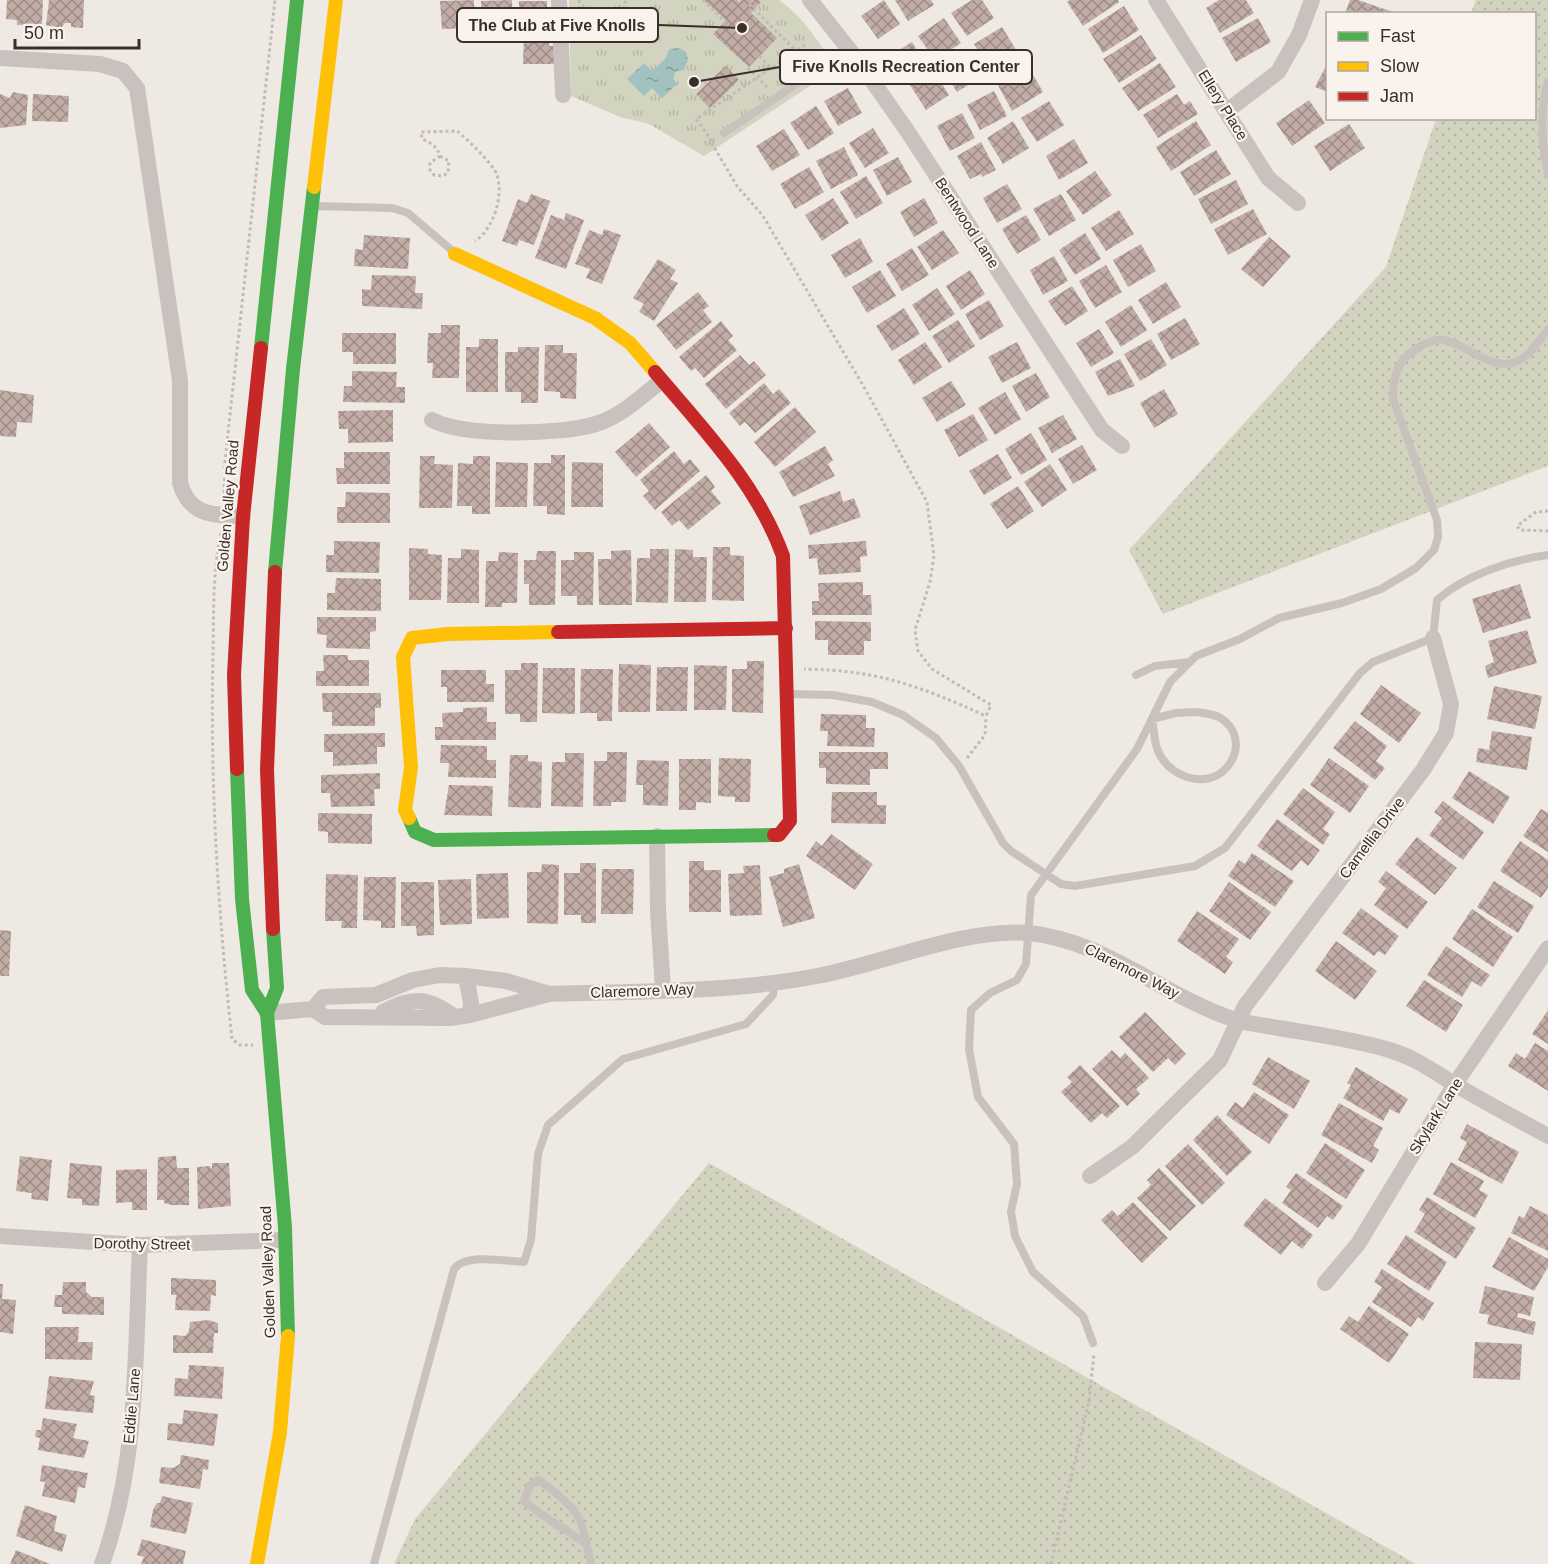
<svg xmlns="http://www.w3.org/2000/svg" width="1548" height="1564" viewBox="0 0 1548 1564" font-family="Helvetica,sans-serif">
<defs>
<pattern id="grass-dots" width="8" height="8" patternUnits="userSpaceOnUse" patternTransform="scale(1.5)"><rect width="8" height="8" fill="#d2d4bf"/><path d="M2 2h.1M6 6h.1" fill="none" stroke="#b5b6a4" stroke-width="1.8" stroke-linecap="round"/></pattern>
<pattern id="park-tufts" width="24" height="20" patternUnits="userSpaceOnUse" patternTransform="scale(1.5)"><rect width="24" height="20" fill="#d2d4bf"/><path d="M3 7l-1-3M5 7V3M7 7l1-3M15 17l-1-3M17 17v-4M19 17l1-3" fill="none" stroke="#b5b6a4"/></pattern>
<pattern id="water-ripples" width="26" height="14" patternUnits="userSpaceOnUse" patternTransform="scale(1.5)"><rect width="26" height="14" fill="#a1c2be"/><path d="M2 4q2-2 4 0t4 0M15 11q2-2 4 0t4 0" fill="none" stroke="#849e9b"/></pattern>
<pattern id="building-cross-hatch" width="8" height="8" patternUnits="userSpaceOnUse" patternTransform="scale(1.5)"><rect width="8" height="8" fill="#c2aca6"/><path d="M0 0l8 8M0 8l8-8" fill="none" stroke="#9f8c87"/></pattern>
</defs>
<rect width="100%" height="100%" fill="#efe9e4"/>
<!-- grass -->
<path fill="url(#grass-dots)" d="M1476,0H1548V466L1163,614L1129,550L1386,267L1436,119L1534,118V14L1471,13Z
M709,1163L1416,1564H394L415,1519Z"/>
<!-- park -->
<path fill="url(#park-tufts)" d="M569,0H779C805,18 819,44 837,68L704,156L649,124L620,117L571,96Z"/>
<!-- water -->
<path fill="url(#water-ripples)" d="M679,48L686,52L688,60L684,70L675,72L673,79L677,84L662,98L652,88L644,96L627,79L644,63L652,71L665,59L670,49Z"/>
<!-- building -->
<path fill="url(#building-cross-hatch)" d="M7,0H43L42,24L17,25V20L6,19Z
M49,0H84L83,28L71,27V23H65L61,28L46,25Z
M474,0L475,28L442,29L440,1Z
M512,0L513,31L482,32L481,1Z
M704,0H737L739,2L742,0H759L761,2L751,13L777,38L749,67L713,34L726,20Z
M884,0L900,24L878,39L861,16Z
M895,0H931L934,5L908,21Z
M972,0H982L994,18L967,36L951,13Z
M1070,0H1118L1119,2L1083,26L1067,2Z
M1219,0H1246L1254,13L1220,33L1206,8Z
M1350,0H1358L1399,14H1345Z
M519,1H547V29H519Z
M1124,6L1139,30L1103,53L1088,29Z
M944,18L961,43L935,60L918,36Z
M1258,18L1271,42L1236,62L1222,38Z
M1002,27L1018,53L990,71L974,44Z
M1141,35L1157,59L1119,83L1103,59Z
M524,36H549V46H554V64H523Z
M912,42L927,66L904,80L889,56Z
M967,49L983,76L957,92L940,65Z
M1328,62V92L1315,87Z
M1160,63L1176,87L1138,111L1122,88Z
M726,66L739,80L710,108L696,94Z
M1028,66L1043,92L1012,111L998,85Z
M933,70L949,95L926,110L910,85Z
M848,88L862,113L838,126L824,101Z
M994,91L1007,116L980,130L967,105Z
M13,92L28,95L26,125L0,128V94L10,98Z
M33,94L69,96L68,122L32,121Z
M1177,94L1184,105L1190,101L1198,114L1158,138L1143,115Z
M1309,100L1325,123L1292,146L1276,123Z
M1049,101L1064,125L1037,142L1021,118Z
M816,106L834,133L808,150L790,123Z
M962,113L975,138L950,151L937,126Z
M1013,121L1029,148L1003,164L987,138Z
M1196,121L1211,145L1171,171L1156,147Z
M1349,124L1365,148L1330,171L1314,146Z
M873,128L889,153L865,168L849,143Z
M784,129L800,155L772,171L756,146Z
M1074,139L1088,163L1059,180L1046,156Z
M981,142L996,170L982,177L981,174L970,179L957,156Z
M844,147L858,175L831,189L816,161Z
M1216,150L1231,174L1194,196L1180,172Z
M898,157L912,182L887,196L873,170Z
M809,167L824,192L795,209L780,184Z
M1095,171L1112,195L1083,215L1066,191Z
M866,176L883,203L856,219L840,192Z
M1236,180L1248,204L1211,224L1198,199Z
M1007,184L1022,209L997,223L983,198Z
M531,194L550,201L534,245L519,240L517,246L502,241L518,199L527,203Z
M1061,194L1076,220L1049,236L1033,209Z
M833,198L849,223L822,241L805,215Z
M924,198L938,223L914,237L900,212Z
M1253,209L1267,234L1228,255L1214,229Z
M1119,210L1134,234L1106,251L1091,228Z
M566,213L584,220L566,269L535,258L551,215L564,220Z
M1026,215L1041,240L1017,254L1002,229Z
M604,229L621,235L602,284L586,278L590,269L575,264L589,230L602,235Z
M943,230L959,253L932,270L917,247Z
M1085,233L1101,259L1075,275L1059,250Z
M364,235L410,238L408,269L354,266L355,249L363,250Z
M1269,237L1291,256L1263,287L1241,269Z
M860,238L873,262L845,278L831,255Z
M1141,244L1156,271L1128,287L1113,260Z
M912,248L929,275L902,291L886,264Z
M1054,256L1068,281L1043,295L1030,270Z
M658,259L676,270L670,279L678,283L654,321L639,312L644,304L633,298Z
M1106,265L1122,292L1095,308L1079,281Z
M880,270L896,296L867,313L852,287Z
M970,270L985,294L961,310L946,286Z
M372,275L416,276L415,293H423L422,309L362,306V289L371,290Z
M1166,282L1181,307L1153,324L1138,300Z
M1072,286L1088,311L1065,326L1048,301Z
M937,288L955,314L929,331L912,305Z
M698,292L709,306L703,310L712,322L676,350L656,325Z
M989,300L1004,326L980,340L965,314Z
M1131,305L1147,330L1121,347L1105,322Z
M904,308L920,334L892,351L876,326Z
M1185,318L1200,344L1171,360L1157,334Z
M958,320L975,346L949,363L932,336Z
M721,321L733,336L728,340L737,350L704,378L695,368L691,371L679,357Z
M441,325H460L459,378H432L433,363H427L428,333H441Z
M1099,329L1114,353L1091,367L1076,343Z
M342,333H396V364H353V352H342Z
M479,339H498V392H466V347H479Z
M1151,339L1167,365L1140,381L1124,354Z
M925,342L942,367L914,385L898,360Z
M1017,342L1031,368L1002,383L988,357Z
M545,345H563V353H577L576,399L560,398V392L544,391Z
M518,347H539L538,403H521V392H505V352H518Z
M740,355L749,365L754,361L766,375L726,409L705,384Z
M1120,359L1135,386L1108,396L1095,372Z
M352,371L397,372L396,387H405V403L343,402L344,386H352Z
M1036,373L1050,397L1026,412L1012,386Z
M951,381L966,405L937,422L922,398Z
M764,383L773,394L779,389L791,403L755,433L745,422L740,426L729,413Z
M1164,389L1178,414L1154,428L1140,403Z
M0,390L34,395L32,423L17,422L16,437L0,436Z
M1005,392L1021,419L995,435L978,408Z
M795,407L816,432L775,467L754,442Z
M393,410V442L348,443V429H339L338,411Z
M973,414L988,440L959,457L944,430Z
M1063,415L1077,439L1052,453L1038,428Z
M649,423L670,447L636,477L615,452Z
M1031,433L1047,460L1021,475L1005,449Z
M1082,445L1097,470L1073,484L1058,459Z
M825,446L833,460L828,464L835,476L793,497L779,472Z
M674,451L684,464L690,459L700,471L655,510L643,496L649,491L640,480Z
M344,452H390V484H337L336,468H344Z
M998,454L1012,478L984,495L969,471Z
M551,455H565V515L547,514V506H533L534,463H551Z
M420,456H435L434,464L453,465L452,508H419Z
M473,456H490V514H472V506H457L458,463L473,464Z
M496,462L528,463L527,507H495Z
M572,462L603,463V507H571Z
M1050,464L1067,490L1042,507L1024,482Z
M706,475L715,487L711,491L721,503L688,530L679,520L672,526L661,512Z
M1018,486L1034,511L1007,529L990,504Z
M840,491L843,502L854,498L861,517L810,535L799,506Z
M346,492L390,493V523H337V507H345Z
M334,541L380,542L379,573L326,572V555H334Z
M866,541L867,556L860,557L861,572L819,575L817,558L809,559L808,545Z
M713,547H730V555L744,556V601L712,600Z
M409,548L428,549V554L442,555L441,600H409Z
M461,549L479,550V603H447L448,558H461Z
M650,549H669L668,603L636,602L637,558H650Z
M675,549L693,550V557H707L706,602H674Z
M631,550L632,605H599L598,559H611V551Z
M537,551H556L555,605H529V584H524V560H536Z
M499,552L518,553L517,603H502V607H485L486,561H498Z
M574,552H594L593,605H577V596H561V560H574Z
M336,578L381,579V611L327,610V593H335Z
M863,582V595H871L872,615H812V601H819L818,583Z
M1520,584L1531,618L1483,633L1472,599Z
M317,617H376V631L370,632V649L326,648L327,635L317,634Z
M815,621L871,622V641H864V655H828V640H815Z
M1527,630L1537,663L1488,678L1485,666L1494,662L1488,641Z
M323,655H348V660H369V686H316V671H324Z
M747,661H764L763,713L732,712V669H747Z
M521,663H538L537,722H520V714H505V670H521Z
M619,664L651,665L650,712H618Z
M694,665L727,666L726,710H694Z
M657,667H688L687,711H656Z
M543,668H575V714L542,713Z
M581,669H613L612,721H597V713H580Z
M441,670H486V684H494V702H447V687H441Z
M1381,685L1421,713L1399,743L1360,714Z
M1494,686L1542,696L1535,729L1487,719Z
M322,693H381V708H375V726H332V712H323Z
M487,707V722H496V740H435V727H443L442,713L463,712V708Z
M821,714L866,715V728H875L874,747L827,746L828,731H820Z
M1355,721L1387,746L1376,761L1385,768L1375,780L1333,748Z
M1492,731L1532,737L1527,770L1476,762L1478,748L1489,750Z
M385,733V747H377V764L333,766V752H324V734Z
M441,745L487,746V760H496V778L448,777L449,763H440Z
M607,752H627L626,802H611V806H593L594,761H607Z
M819,752H888V769H870V785L826,784V768H819Z
M565,753H584L583,807L551,806L552,762H565Z
M510,755H528V761L542,762L541,808L508,807Z
M719,758L751,759L750,802H735V797L718,796Z
M1329,758L1369,786L1350,813L1310,785Z
M679,759H711V803L696,802V810H679Z
M637,760L669,761L668,806L643,805V785H636Z
M1469,771L1510,797L1493,824L1452,798Z
M380,773V789H374L375,806L331,807L330,793H321V775Z
M449,785L493,786L492,816L444,815Z
M1303,788L1335,812L1323,829L1330,834L1323,845L1283,814Z
M832,792H877V805H886V824L831,823Z
M1443,801L1484,832L1463,860L1429,835L1442,818L1434,812Z
M1541,809L1548,813V852L1523,836Z
M318,813L372,814V844L328,843V832L318,831Z
M1277,819L1320,850L1308,866L1301,860L1292,871L1257,846Z
M831,834L873,864L855,890L806,856L816,841L822,846Z
M1417,837L1457,868L1435,895L1395,864Z
M1520,841L1548,860V888L1541,898L1500,871Z
M1252,853L1294,881L1275,907L1228,876L1239,860L1245,864Z
M689,861H704V870H721V912H689Z
M580,863H596V923H581V915H564V873H580Z
M542,864L559,865L558,924L527,923V872H541Z
M799,864L815,918L783,927L769,877L784,873V869Z
M760,865L762,915L730,916L728,874L744,873L743,866Z
M602,869H634L633,914H601Z
M1386,871L1428,902L1407,929L1374,905L1386,888L1378,882Z
M508,873L509,918L477,919L476,874Z
M326,874L358,875L357,928H341L342,921H325Z
M364,877H396L395,928H381V921L363,920Z
M471,879L472,924L440,925L438,880Z
M1494,881L1534,906L1518,933L1477,907Z
M401,882H434V935L417,936L416,926H401Z
M1229,882L1271,912L1250,940L1209,911Z
M1361,908L1399,936L1385,955L1378,951L1374,956L1342,933Z
M1472,909L1513,937L1493,967L1452,939Z
M1197,911L1239,939L1226,957L1233,962L1225,974L1177,941Z
M0,930L11,931L9,976H0Z
M1336,941L1377,971L1355,1000L1315,971Z
M1446,946L1490,975L1481,987L1472,981L1462,997L1427,975Z
M1424,980L1463,1005L1446,1032L1406,1006Z
M1548,1010V1044L1532,1034Z
M1145,1012L1186,1054L1175,1065L1168,1058L1153,1072L1119,1037Z
M1535,1043L1548,1051V1091L1508,1066L1516,1053L1525,1059Z
M1112,1050L1120,1058L1125,1053L1149,1078L1136,1089L1140,1094L1127,1106L1092,1069Z
M1268,1057L1310,1081L1294,1109L1252,1084Z
M1080,1065L1120,1106L1107,1118L1102,1113L1091,1123L1061,1092L1072,1082L1067,1077Z
M1356,1067L1408,1099L1399,1114L1390,1109L1383,1121L1343,1098L1351,1085L1347,1083Z
M1254,1092L1289,1115L1269,1144L1226,1115L1235,1102L1243,1108Z
M1339,1103L1383,1128L1373,1146L1379,1150L1372,1163L1321,1135Z
M1217,1115L1252,1152L1227,1176L1193,1140Z
M1467,1124L1519,1152L1502,1184L1458,1160L1467,1142L1460,1138Z
M1325,1143L1365,1170L1346,1199L1306,1173Z
M1188,1144L1225,1183L1202,1205L1165,1166Z
M20,1156L52,1160L48,1201L31,1199L32,1193L16,1191Z
M176,1156L177,1168H189V1205H171L164,1203V1200H157L158,1157Z
M1451,1162L1484,1181L1479,1190L1488,1195L1475,1218L1433,1194Z
M70,1163L102,1166L99,1206L82,1205V1199L67,1198Z
M212,1163H229L231,1206L198,1209L197,1167L210,1166L212,1170Z
M1159,1168L1196,1206L1170,1231L1137,1198L1151,1185L1147,1180Z
M147,1169V1210H132V1202L116,1203V1170Z
M1296,1173L1343,1206L1333,1220L1327,1216L1318,1228L1282,1203L1291,1190L1286,1187Z
M1427,1197L1476,1228L1456,1259L1414,1232L1425,1214L1419,1210Z
M1265,1198L1313,1235L1302,1249L1292,1241L1281,1255L1243,1225Z
M1133,1202L1168,1238L1142,1263L1101,1220L1112,1210L1118,1216Z
M1530,1206L1548,1215V1251L1511,1233L1519,1216L1524,1218Z
M1406,1235L1447,1262L1429,1291L1387,1264Z
M1509,1237L1548,1259V1267L1534,1291L1492,1267Z
M1382,1269L1434,1303L1423,1321L1418,1317L1411,1327L1372,1302L1382,1287L1374,1282Z
M171,1278L216,1280V1296L211,1295L210,1311L175,1310L176,1295H171Z
M63,1282H86V1292L92,1297H104V1315L62,1314V1307H54L55,1295H62Z
M0,1284H3L2,1299L16,1300L13,1334L0,1332Z
M1485,1286L1534,1297L1530,1316L1518,1313L1517,1317L1536,1322L1533,1335L1487,1324L1489,1315L1479,1313Z
M1369,1306L1409,1334L1389,1363L1340,1329L1349,1316L1358,1322Z
M208,1320L218,1323V1333H214L213,1353H173V1335L185,1336L189,1331L190,1322Z
M45,1327H79L78,1342H93L92,1360L45,1359Z
M1475,1342L1522,1344L1520,1380L1473,1378Z
M189,1365L224,1367L222,1399L174,1396L175,1378L188,1379Z
M49,1376L94,1381L90,1395L95,1396L93,1413L45,1409Z
M184,1410L218,1414L214,1446L167,1440L168,1423L182,1424Z
M43,1418L77,1424L73,1438L89,1441L84,1458L38,1450L40,1438L35,1437L36,1430H41Z
M181,1455L209,1460L208,1470L203,1469L200,1489L159,1483L161,1467L173,1468L180,1464Z
M42,1465L88,1473L85,1488L78,1487L75,1503L42,1496L45,1482L40,1481Z
M162,1496L193,1503L186,1534L150,1527L153,1510L157,1503H160Z
M25,1505L57,1516L54,1531L67,1535L62,1552L16,1536Z
M142,1539L186,1551L183,1564H141L144,1557L137,1555Z
M16,1550L50,1564H10Z"/>
<g fill="none" stroke-linecap="round" stroke-linejoin="round">
<!-- path -->
<path stroke="#c1bab6" stroke-width="3" stroke-dasharray="3 3" stroke-linecap="butt" d="M579,0L582,17
M703,0L725,22
M753,0L749,4L798,53
M576,16C599,17 607,40 627,11L625,0
M621,20L627,27
M759,56L771,68
M748,68L768,88
M715,139L711,142L737,186L763,216L864,387L927,502L934,556L930,582L915,630L918,651L932,669L991,705L986,716C920,686 877,670 804,669
M712,141L696,119L805,45
M440,156L449,161L448,173L442,176L434,175L430,170V163L440,156C437,146 431,143 422,139L421,132L457,131C465,137 495,166 497,175C504,196 493,230 475,241
M224,499L225,461L275,0
M1548,511L1536,512L1517,526L1520,530L1548,531
M221,533C212,572 214,616 213,656C210,784 218,912 232,1039L240,1045H253
M967,758L985,735L986,716
M1051,1564L1089,1401L1094,1354"/>
<!-- lane -->
<path stroke="#c9c1bd" stroke-width="8" d="M1548,82C1539,109 1542,148 1548,175
M724,133L849,48
M314,206L392,208L408,213L455,253
M1136,675L1155,666L1190,662
M789,694L833,695L872,702L903,715L936,738L959,766L1003,843L1011,851L1061,884L1075,886L1195,866L1225,848L1360,673L1373,662L1433,638L1437,600C1465,575 1511,560 1548,555
M1196,712C1203,713 1212,714 1219,717C1257,739 1225,797 1180,774C1171,770 1162,761 1158,751C1154,742 1154,729 1152,719L1176,713Z
M1093,1343L1083,1316L1033,1272L1015,1236L1011,1211L1017,1184L1014,1144L978,1097L969,1049L971,1010L990,993L1017,980L1026,964L1031,895L1137,749L1170,682L1196,656L1240,639L1279,618L1342,603L1381,589L1416,568L1434,550L1438,537L1437,520L1393,399C1393,372 1399,356 1425,344C1432,341 1438,338 1447,341C1472,347 1493,374 1520,360C1532,354 1540,339 1548,329
M586,1544C565,1528 543,1518 524,1501L530,1485L538,1480C552,1490 572,1504 580,1520C585,1533 587,1549 591,1563V1564
M374,1564L454,1269C466,1253 504,1261 524,1262L531,1240L538,1154L548,1125L623,1059L746,1024L773,995L774,984"/>
<!-- street -->
<path stroke="#c9c1bd" stroke-width="16" d="M559,0L563,95
M810,0L859,62L908,132L1102,430L1122,446
M1156,0L1268,178L1298,203
M0,58L100,64L123,71L137,88L180,381V483C190,517 213,514 243,517
M1227,111L1278,72L1299,35L1312,0
M432,420C465,437 560,435 596,424C621,416 641,397 661,381
M657,836L658,911L663,990
M466,976L506,981L549,994L470,1015
M549,994C638,991 729,993 817,976C882,964 964,928 1028,933C1105,940 1164,997 1236,1020C1249,1024 1264,1025 1278,1028C1314,1034 1351,1039 1386,1049C1415,1057 1431,1070 1456,1085C1486,1103 1517,1119 1548,1136
M383,1012C415,996 426,997 455,1017
M267,1013L313,1009L325,1017L450,1018L470,1015L471,1003L466,976L440,975L413,980L376,995L323,997L313,1009
M1090,1176L1132,1147L1220,1060L1245,1006L1423,770L1446,733L1451,704L1433,638
M0,1236L140,1245L284,1240
M1325,1283L1358,1244L1455,1084L1548,948
M102,1564C139,1462 135,1352 140,1245"/>
<!-- fast -->
<path stroke="#4caf50" stroke-width="14" d="M261,348L297,0
M275,572L293,369L314,187
M237,769L242,899L252,990L267,1013
M409,818L415,832L434,840L774,835
M273,929L277,988L267,1013L285,1227L288,1336"/>
<!-- slow -->
<path stroke="#ffc107" stroke-width="14" d="M314,187L336,0
M455,254L595,318L630,343L655,372
M409,818L405,810L411,767L403,657L412,638L448,634L558,632
M257,1564L280,1432L288,1336"/>
<!-- jam -->
<path stroke="#c62828" stroke-width="14" d="M655,372C704,430 757,484 783,556L790,821L779,835H774
M558,632L786,628
M237,769L234,675L243,517L261,348
M273,929L267,770L275,572"/>
</g>
<g text-anchor="middle" stroke-width="4.5" stroke-linejoin="round" paint-order="stroke">
<!-- street labels -->
<g font-size="15" fill="#3a2e2b" stroke="#faf3ed">
<text transform="translate(1223 105) rotate(58)" y="5">Ellery Place</text>
<text transform="translate(967 223) rotate(57)" y="5">Bentwood Lane</text>
<text transform="translate(228 506) rotate(-85)" y="5">Golden Valley Road</text>
<text transform="translate(1372 838) rotate(-53)" y="5">Camellia Drive</text>
<text transform="translate(1132 971) rotate(27)" y="5">Claremore Way</text>
<text transform="translate(642 991) rotate(-2)" y="5">Claremore Way</text>
<text transform="translate(1436 1116) rotate(-58)" y="5">Skylark Lane</text>
<text transform="translate(142 1244) rotate(1)" y="5">Dorothy Street</text>
<text transform="translate(268 1272) rotate(-92)" y="5">Golden Valley Road</text>
<text transform="translate(132 1406) rotate(-85)" y="5">Eddie Lane</text>
</g>
</g>
<!-- callouts -->
<path fill="none" stroke="#3a2e2b" stroke-width="2" d="M742 28L658 25M694 82L780 67"/>
<g fill="#3a2e2b" stroke="#faf3ed" stroke-width="2">
<circle cx="742" cy="28" r="6"/>
<circle cx="694" cy="82" r="6"/>
</g>
<g fill="#faf3ed" stroke="#3a2e2b" stroke-width="2">
<rect x="457" y="8" width="201" height="34" rx="6"/>
<rect x="780" y="50" width="252" height="34" rx="6"/>
</g>
<g font-size="16" text-anchor="middle" font-weight="bold" fill="#3a2e2b">
<text x="557" y="31">The Club at Five Knolls</text>
<text x="906" y="72">Five Knolls Recreation Center</text>
</g>
<!-- legend -->
<rect x="1326" y="12" width="210" height="108" fill="#faf3ed" stroke="#ada49f" stroke-width="1.5"/>
<rect x="1338" y="32" width="30" height="9" fill="#4caf50" stroke="#ada49f" stroke-width="1.5"/>
<text x="1380" y="42" font-size="18" fill="#3a2e2b">Fast</text>
<rect x="1338" y="62" width="30" height="9" fill="#ffc107" stroke="#ada49f" stroke-width="1.5"/>
<text x="1380" y="72" font-size="18" fill="#3a2e2b">Slow</text>
<rect x="1338" y="92" width="30" height="9" fill="#c62828" stroke="#ada49f" stroke-width="1.5"/>
<text x="1380" y="102" font-size="18" fill="#3a2e2b">Jam</text>
<!-- scale -->
<path d="M15 39v9h124v-9" fill="none" stroke="#3a2e2b" stroke-width="3"/>
<text x="24" y="39" font-size="18" fill="#3a2e2b" stroke="#faf3ed" stroke-width="4.5" paint-order="stroke">50 m</text>
</svg>
